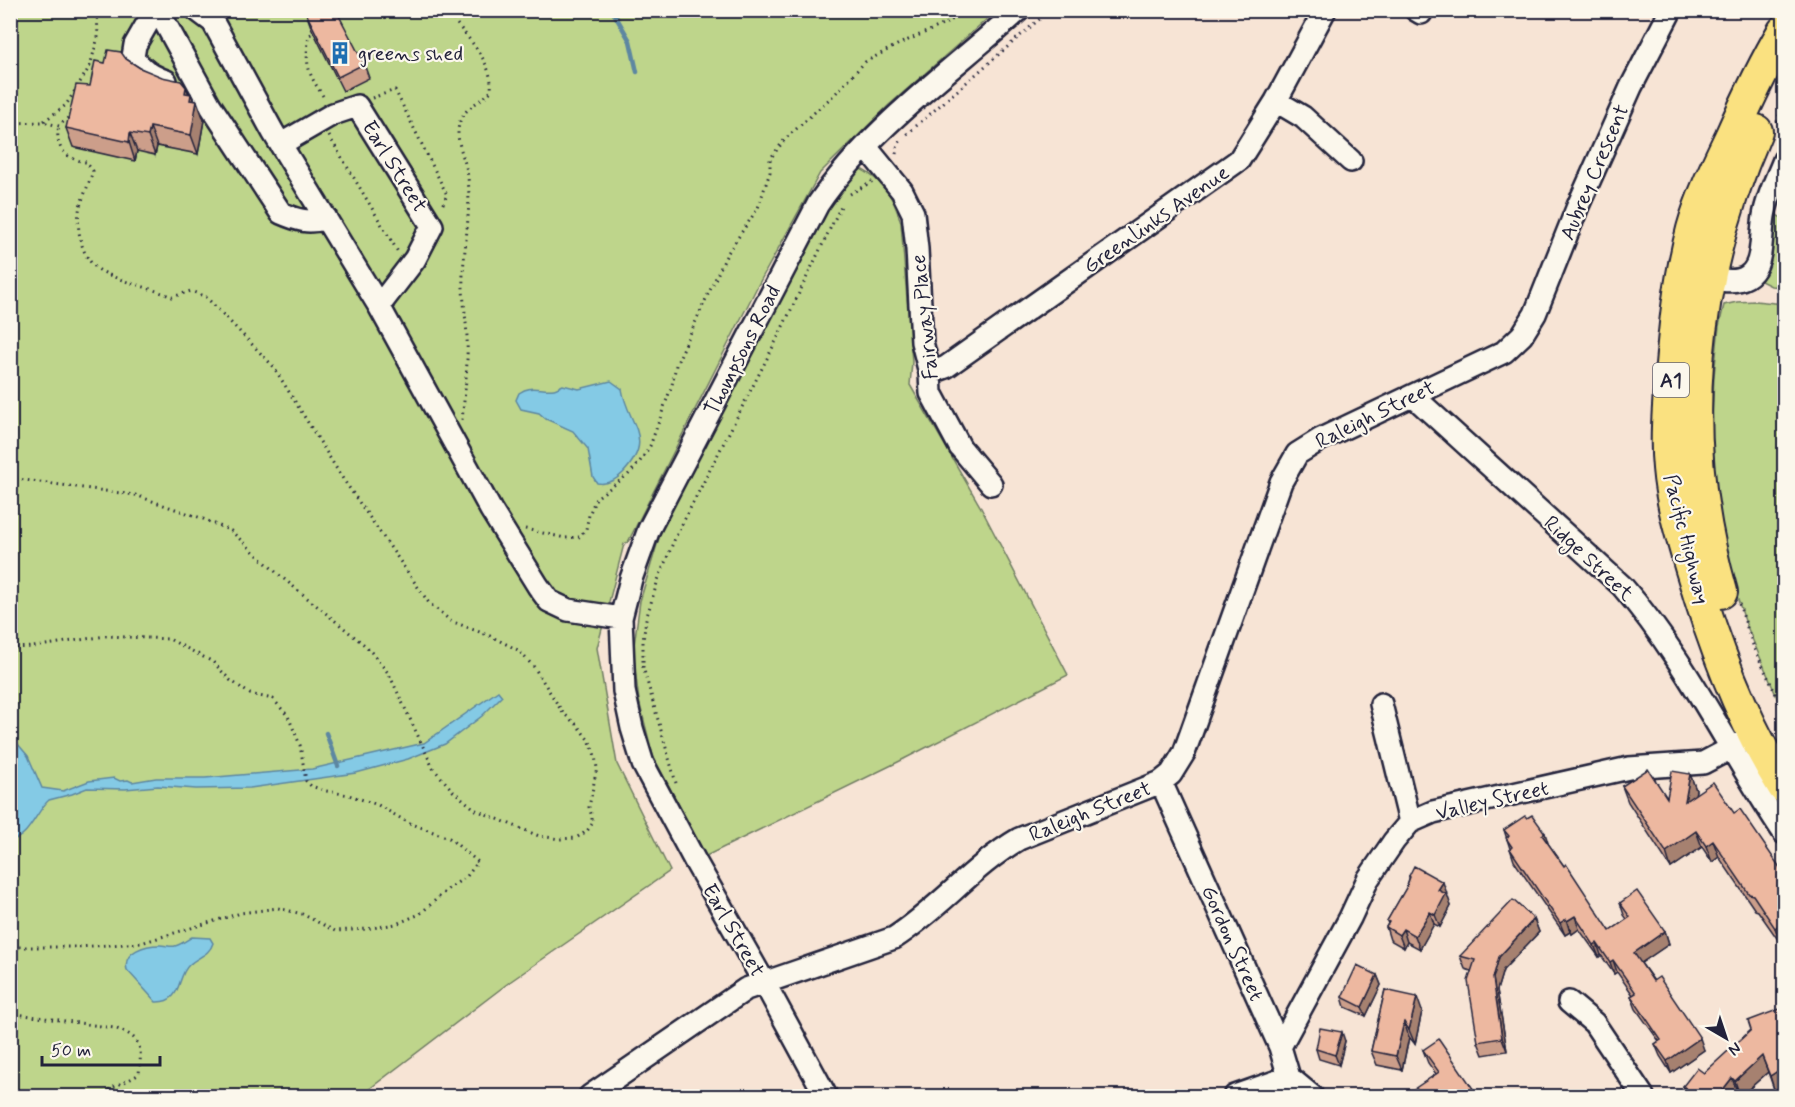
<svg xmlns="http://www.w3.org/2000/svg" width="1795" height="1107" viewBox="0 0 1795 1107" font-family="Mynerve,sans-serif">
<rect width="100%" height="100%" fill="#f7e4d5"/>
<filter id="ink" filterUnits="userSpaceOnUse"><feTurbulence type="fractalNoise" baseFrequency=".0167" numOctaves="2"/><feDisplacementMap in="SourceGraphic" scale="12" xChannelSelector="R" yChannelSelector="G"/><feConvolveMatrix kernelMatrix="1 2 1 2 8 2 1 2 1" color-interpolation-filters="sRGB"/></filter>
<g filter="url(#ink)">
<!-- green -->
<path fill="#bed58b" stroke="#707c63" stroke-width="1.5" d="M10,11H996L889,105L820,173L757,287L628,542L624,544L597,648L617,764L670,871L511,981L360,1096H11Z
M861,169C884,181 894,198 901,223L912,362L910,385L980,506L1068,675L898,762L706,856L653,756L639,701L633,653L640,601L662,528L798,264L833,201L852,175Z
M1772,213L1784,219V287L1771,286L1757,279Z
M1755,301L1784,304V714L1746,624L1714,527L1711,443L1714,376L1719,326L1724,305L1737,302Z"/>
<!-- water -->
<path fill="#84cae5" stroke="#5d87a1" stroke-width="1.5" d="M611,381L622,389C628,425 656,438 623,473C616,480 608,485 597,483L593,477L588,449L573,431L546,419L539,413L521,409L516,400L519,393C531,384 541,391 554,389C555,389 563,385 563,385L579,389Z
M498,691L502,696L482,716L445,744L408,759L356,773L250,788L196,789L158,786L125,789L87,788L72,794L49,800C37,810 29,838 11,840V736L28,756L42,788L63,791L89,781L114,778L120,781L128,780L132,782L156,778H205L312,769L424,743Z
M192,937L210,938L213,943C209,956 198,956 189,965C176,977 183,1003 156,1002L127,970C122,951 146,945 160,945C165,945 171,947 175,946C180,945 187,940 192,937Z"/>
<g fill="none" stroke-linecap="round" stroke-linejoin="round">
<!-- stream -->
<path stroke="#5d87a1" stroke-width="4.5" d="M612,10L630,41L637,72
M326,733L338,766"/>
<!-- minor casing -->
<g stroke="#22223b" stroke-width="26">
<path id="minor" d="M155,10L135,45L133,57C142,70 152,76 166,81
M158,10L210,105L281,213C297,220 309,224 326,218
M197,10L213,22L273,132L379,306L491,510L538,586L549,601L568,610L621,618
M1416,10L1421,13
M1276,101L1303,117L1351,161
M281,144L333,114L357,106L432,226L415,259L379,306
M866,147L902,191L913,213L917,249L922,342L930,373L931,393L960,447L991,484
M1698,276C1724,281 1754,290 1760,253C1762,241 1762,228 1764,216C1767,197 1777,178 1784,160
M930,373L946,367L1239,160L1276,101L1325,10
M1413,396L1622,586C1686,659 1730,753 1784,833
M1381,704L1410,822
M1161,782L1280,1047L1289,1077L1312,1096
M1569,1002L1594,1023L1643,1096
M1280,1047L1350,918L1368,879L1394,841L1410,822L1433,812L1629,768L1703,763L1756,735
M590,1096L746,989L894,938C939,909 973,866 1019,839L1161,782L1171,774L1184,753L1281,482L1297,454L1321,439L1504,352L1522,335L1535,314L1578,206L1631,87L1671,10
M826,1096L764,982L695,861L643,764L632,728L624,691L621,618L631,579L649,529L818,204C870,128 950,72 1019,10
M1235,1096L1289,1077"/>
</g>
<!-- highway casing -->
<g stroke="#22223b" stroke-width="36">
<path id="highway" d="M1784,31C1764,65 1747,101 1731,137C1717,166 1702,197 1693,229C1680,278 1675,327 1671,377C1669,407 1666,439 1669,468C1672,503 1682,536 1692,570C1714,645 1742,721 1784,787
M1721,592C1676,436 1691,280 1756,131"/>
</g>
<!-- path -->
<path stroke="#22223b" stroke-width="3" stroke-dasharray="1.5 4.5" stroke-linecap="butt" d="M446,10C463,34 494,60 491,91C482,101 467,106 461,119C452,137 466,159 468,177C471,210 465,241 463,273C462,295 466,316 467,337C468,364 465,393 462,420
M317,32L309,35C304,66 309,75 325,99
M96,69L90,66L98,37L97,10
M372,98L395,90L447,195L441,208
M44,121L66,105L90,66
M1777,122L1784,101
M10,123L43,122L59,126L70,116
M907,134L1050,10
M329,136L398,252
M896,154L898,143L902,138
M850,194L873,181
M10,478L135,495L201,518L231,531L278,574L367,647L389,674L433,768L453,791L476,810L539,836L560,839L576,838L587,831L592,824V817L589,807L597,768L595,756L590,742L577,725L563,713L534,667L518,650L490,636L451,621L429,603L343,479L273,366L206,297L191,291L172,297C150,287 124,283 103,272C81,262 75,227 80,206C84,195 89,183 93,171L86,162C65,159 54,147 59,126
M525,529L565,538L579,537L586,529L589,515L596,498L628,475L639,463L650,446L672,385L676,365L705,301L727,254L758,208L770,172V159L785,139L835,94L865,62L899,44L947,23L967,10
M1739,604L1754,648L1784,711
M10,648L33,647L106,636L169,639L213,662L230,680L250,694L273,699L288,716L300,745L306,781L311,786L326,791L349,795L378,805L407,822L449,838L478,862L467,876L448,889L420,914L396,924L367,929L335,931L302,914L278,908L241,913L141,943L77,947H10
M676,783L643,667V641L646,619L658,580L675,538L776,341L841,206
M10,1013L114,1028C142,1037 142,1046 139,1074C126,1083 112,1085 101,1096"/>
<!-- minor -->
<use href="#minor" stroke="#fbf7ec" stroke-width="21"/>
<!-- highway -->
<use href="#highway" stroke="#fae180" stroke-width="32"/>
</g>
<!-- wall -->
<path fill="#cc9e8a" stroke="#22223b" stroke-width="1.5" d="M306,13L364,64L369,78L343,91L311,27Z
M126,59L140,68L189,94L204,120L198,154L157,146L155,155L137,151L135,161L73,147L66,128L90,86L105,63Z
M1690,774L1696,790L1695,794L1734,813L1785,875V941L1781,944L1758,911L1755,910L1719,857L1712,862L1702,847L1671,868L1628,802L1622,786L1667,798Z
M1504,830L1549,845L1610,931L1627,919L1624,915L1620,903L1665,931L1669,944L1641,963L1704,1050L1671,1073L1660,1056L1655,1044L1659,1041L1636,1009L1631,996L1633,995L1617,972L1614,974L1601,955L1599,957L1579,929L1572,934L1570,932L1565,935L1514,861Z
M1409,876L1448,894L1447,896L1451,906L1440,927L1434,924L1420,949L1407,942L1404,948L1390,940L1386,927L1388,924L1387,921L1406,888L1409,879Z
M1534,919L1539,932L1503,970L1497,990L1507,1051L1483,1055L1478,1042L1471,971L1465,969L1460,956Z
M1377,975L1381,985L1366,1016L1345,1007L1342,997Z
M1385,990L1422,1011L1415,1044L1409,1037L1402,1070L1377,1065L1371,1051Z
M1785,1007V1086L1775,1092L1768,1072L1741,1096H1740L1738,1094L1736,1096H1687L1683,1086L1704,1073Z
M1345,1041L1339,1065L1319,1059L1316,1049Z
M1423,1050L1478,1096L1436,1074L1428,1063Z"/>
<!-- shaded-wall -->
<path fill="#a68170" stroke="#22223b" stroke-width="1.5" d="M186,87L190,97L191,94L196,107L197,101L204,120L198,154L191,135L185,93Z
M150,127L157,146L155,155L148,136Z
M130,133L137,151L135,161L129,142Z
M1690,774L1696,790L1691,817L1685,801Z
M1696,831L1702,847L1671,868L1666,852Z
M1545,833L1549,846L1542,835Z
M1713,841L1719,857L1712,862L1706,846Z
M1443,882L1451,906L1440,927L1435,915L1438,890Z
M1430,912L1434,924L1420,949L1415,936Z
M1575,916L1579,929L1572,934L1567,921Z
M1534,919L1539,932L1503,970L1497,990L1507,1051L1502,1038L1493,978L1499,957Z
M1566,919L1570,932L1565,935L1560,923Z
M1779,925L1784,941L1781,944L1775,928Z
M1403,929L1407,942L1404,948L1399,935Z
M1665,931L1669,944L1638,965L1634,953Z
M1597,943L1601,955L1599,957L1594,945Z
M1613,960L1617,972L1614,974L1610,962Z
M1377,975L1381,985L1366,1016L1362,1007Z
M1417,997L1422,1011L1415,1044L1409,1030Z
M1404,1022L1409,1037L1402,1070L1396,1056Z
M1342,1032L1345,1041L1339,1065L1335,1055Z
M1700,1038L1704,1050L1671,1073L1667,1061Z
M1762,1056L1768,1072L1741,1096H1740L1735,1081Z
M1785,1066V1086L1775,1092L1770,1076Z
M1732,1078L1738,1094L1736,1096H1718Z"/>
<!-- building -->
<path fill="#edb8a0" stroke="#22223b" stroke-width="1.5" d="M311,10H336L364,64L338,77L306,13Z
M108,50L121,52L126,59L140,68L162,77L181,81L186,87L185,93L191,94L190,100L197,101L191,135L150,127L148,136L130,133L129,142L66,128L76,85L90,86L95,61L105,63Z
M1648,769L1667,798L1672,771L1690,774L1685,801L1713,782L1734,813L1740,809L1785,875V934L1779,925L1775,928L1753,895L1749,894L1713,841L1706,846L1696,831L1666,852L1622,786Z
M1532,815L1545,833L1542,835L1564,866L1566,864L1610,931L1630,917L1620,903L1637,891L1665,931L1634,953L1653,981L1659,977L1700,1038L1667,1061L1655,1044L1661,1040L1631,996L1636,993L1613,960L1610,962L1597,943L1594,945L1575,916L1567,921L1566,919L1560,923L1510,849L1512,847L1506,838L1509,836L1504,830L1525,816L1527,818Z
M1414,866L1443,882L1438,890L1446,894L1435,915L1430,912L1415,936L1403,929L1399,935L1386,927L1389,922L1387,921L1406,888L1410,877L1409,876Z
M1513,900L1534,919L1499,957L1493,978L1502,1038L1478,1042L1468,981L1475,960L1460,956Z
M1357,965L1377,975L1362,1007L1342,997Z
M1385,990L1417,997L1409,1030L1404,1022L1396,1056L1371,1051Z
M1785,1007V1066L1770,1076L1762,1056L1735,1081L1732,1078L1718,1096H1696L1683,1086L1697,1068L1704,1073L1751,1030L1748,1021Z
M1320,1028L1342,1032L1335,1055L1316,1049Z
M1439,1039L1478,1096H1406L1405,1095L1439,1072L1423,1050Z"/>
</g>
<!-- icons -->
<defs>
<g id="building-bare" transform="scale(1.8)"><path d="M-4-6H4V6H1V3H-1V6H-4ZM-2.5-4.3h1.7v1.8h-1.7ZM.8-4.3h1.7v1.8H.8ZM-2.5-1h1.7V.8h-1.7ZM.8-1h1.7V.8H.8Z" fill="#1f6fb2" stroke="#fbf7ec" stroke-width="2.5" paint-order="stroke"/></g>
</defs>
<g fill-rule="evenodd">
<use href="#building-bare" x="340" y="53"/>
</g>
<g text-anchor="middle" stroke-width="4.5" stroke-linejoin="round" paint-order="stroke">
<!-- shield labels -->
<rect fill="#fbf7ec" stroke="#636270" stroke-width="1.5" x="1653" y="363" width="36" height="34" rx="4.5"/>
<g font-size="20" font-weight="bold" fill="#22223b">
<text x="1671" y="387">A1</text>
</g>
<!-- poi labels -->
<g font-size="21" fill="#22223b" stroke="#fbf7ec" text-anchor="start">
<text x="358" y="60">greens shed</text>
</g>
<!-- street labels -->
<g font-size="21" fill="#22223b" stroke="#fbf7ec">
<text transform="translate(395 166) rotate(58)" y="7">Earl Street</text>
<text transform="translate(1594 172) rotate(-67)" y="7">Aubrey Crescent</text>
<text transform="translate(1156 219) rotate(-35)" y="7">Greenlinks Avenue</text>
<text transform="translate(924 317) rotate(-96)" y="7">Fairway Place</text>
<text transform="translate(742 350) rotate(-63)" y="7">Thompsons Road</text>
<text transform="translate(1375 414) rotate(-26)" y="7">Raleigh Street</text>
<text transform="translate(1687 539) rotate(76)" y="7">Pacific Highway</text>
<text transform="translate(1589 558) rotate(43)" y="7">Ridge Street</text>
<text transform="translate(1492 800) rotate(-13)" y="7">Valley Street</text>
<text transform="translate(1090 811) rotate(-22)" y="7">Raleigh Street</text>
<text transform="translate(734 930) rotate(60)" y="7">Earl Street</text>
<text transform="translate(1233 943) rotate(66)" y="7">Gordon Street</text>
</g>
</g>
<!-- margin -->
<rect width="1795" height="1107" fill="none" stroke="#fbf7ec" stroke-width="36"/>
<rect x="18" y="18" width="1759" height="1071" fill="none" stroke="#22223b" stroke-width="2" filter="url(#ink)"/>
<!-- north arrow -->
<g transform="translate(1726 1038) rotate(141)" stroke="#fbf7ec" stroke-width="4.5" paint-order="stroke">
<path d="M0-4.5L10 22L0 15L-10 22Z" fill="#22223b"/>
<text y="-9" font-size="16" font-weight="bold" text-anchor="middle" fill="#22223b">N</text>
</g>
<!-- scale -->
<path d="M42 1056v9h118v-9" fill="none" stroke="#22223b" stroke-width="3"/>
<text x="51" y="1056" font-size="18" fill="#22223b" stroke="#fbf7ec" stroke-width="4.5" paint-order="stroke">50 m</text>
</svg>
